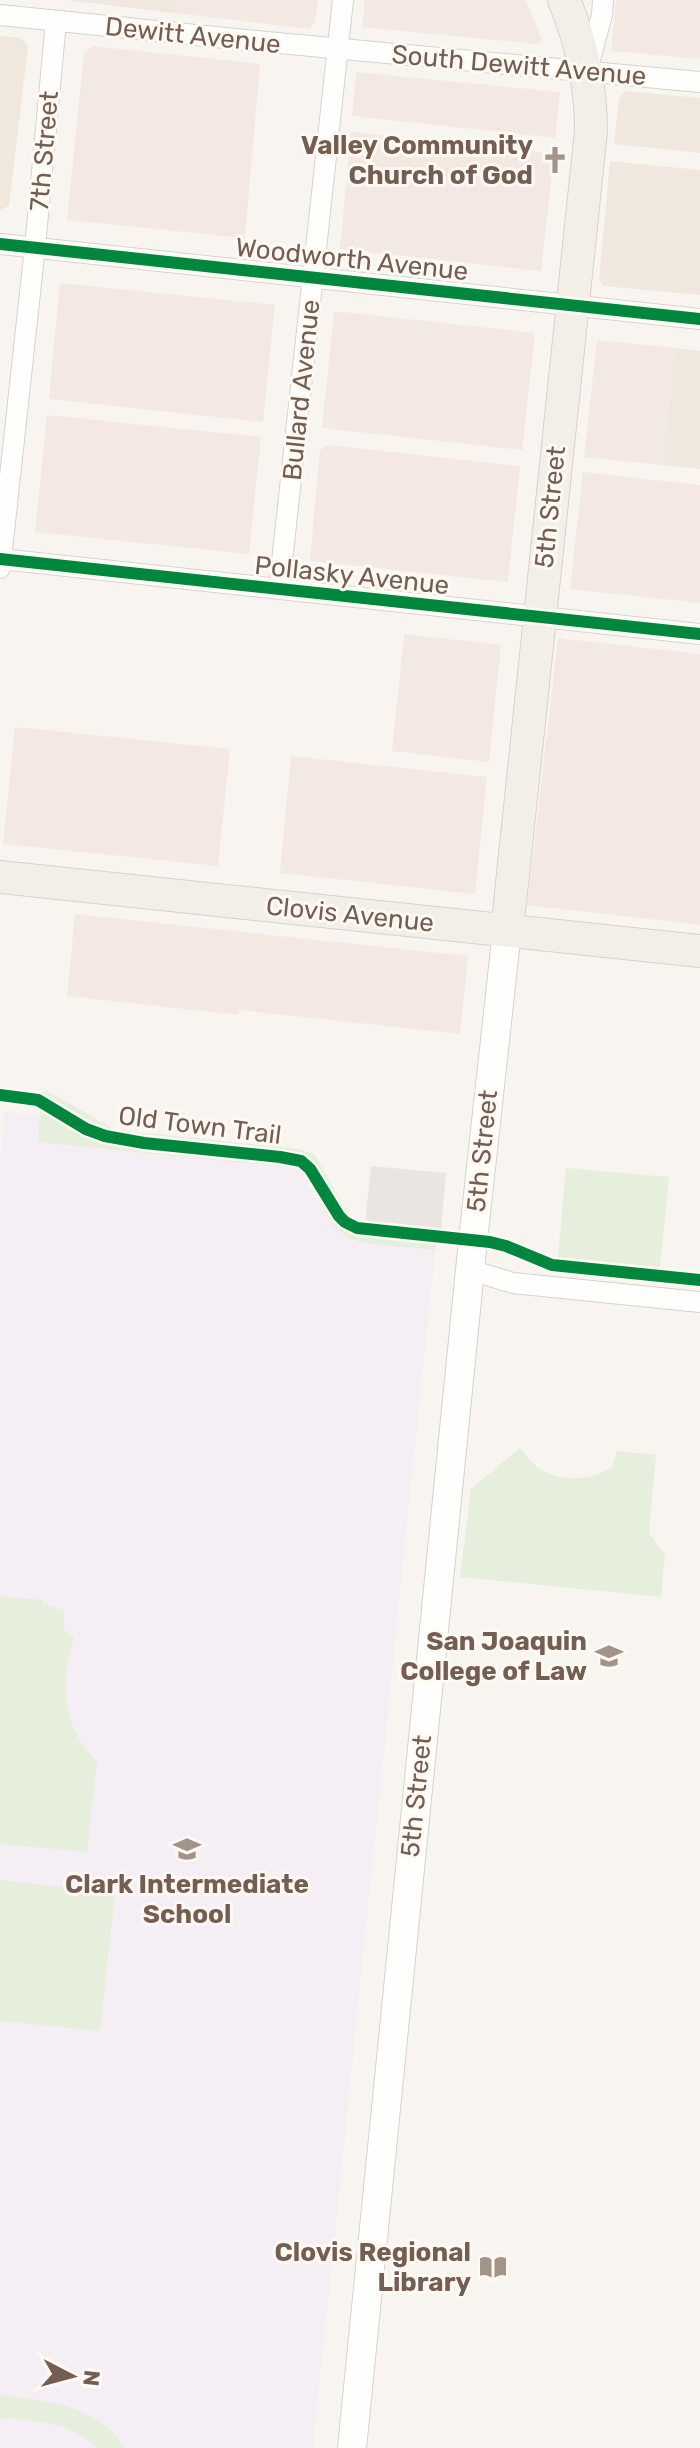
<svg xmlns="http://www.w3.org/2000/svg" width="700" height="2448" viewBox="0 0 700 2448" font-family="Rubik,sans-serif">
<rect width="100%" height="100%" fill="#f8f5f0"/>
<!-- residential -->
<path fill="#f0e8de" d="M65,0H176L175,13Z
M0,36L21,38L28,46L9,206L0,210Z
M626,91L700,98V153L614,144L619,98Z
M610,161L700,170V295L603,286L599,279Z
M675,348L700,351V469L662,465Z"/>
<!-- commercial -->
<path fill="#f4e8e2" d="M176,0H318L315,23L309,29L175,13Z
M365,0H526L542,40L537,44L362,27Z
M616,0H700V59L611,51Z
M92,46L260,64L245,238L283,242L67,220L84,53Z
M356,72L560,92L555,138L352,116Z
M351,132L554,154L541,271L340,249Z
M60,283L275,305L263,422L49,399Z
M334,311L535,333L522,450L322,428Z
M597,340L675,348L662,465L584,457Z
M47,415L261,437L249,554L35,532Z
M327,445L520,466L508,582L310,561L320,450Z
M583,472L700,485V603L570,589Z
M404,634L501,645L489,762L392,751Z
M558,638L700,654V925L527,905Z
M15,727L230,749L218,866L3,844Z
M291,756L487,777L475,894L280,873Z
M75,914L468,956L460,1034L239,1010L238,1015L67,996Z"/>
<!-- industrial -->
<path fill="#eae5e0" d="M371,1166L446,1173L441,1230L365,1223Z"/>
<!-- education -->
<path fill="#f5eef4" d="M5,1111L39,1115V1142L292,1168L302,1172L334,1227L363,1243L435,1250L313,2448H0V1161Z"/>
<!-- green -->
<path fill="#e6eedc" d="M46,1090L115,1130L300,1149L315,1155L345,1209L354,1219L366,1223L441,1230L435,1250L363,1243L349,1238L334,1227L302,1172L292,1168L38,1142L41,1093Z
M566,1168L669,1177L660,1267L558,1258Z
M520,1448C525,1454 531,1462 537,1467C558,1483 593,1481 612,1467L617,1451L656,1455L649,1533L665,1555L661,1597L460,1577L471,1489Z
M0,1596L42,1600L43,1604L64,1610V1630L74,1638C60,1680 62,1730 97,1761L87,1852L0,1844Z
M0,1880L115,1893L100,2031L0,2021Z
M0,2395C49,2401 95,2404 125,2448H97C71,2421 35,2421 0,2418Z"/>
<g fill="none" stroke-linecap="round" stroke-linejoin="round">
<!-- street casing -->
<g stroke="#d8d2ce" stroke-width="22">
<path id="street" d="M0,15L235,39L700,82
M588,67L602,15L603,0
M0,244L700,319
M0,559L700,634
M0,568L35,247L56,21
M279,589L343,0
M470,1270L513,1283L700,1302"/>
</g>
<!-- secondary casing -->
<g stroke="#d8d2cd" stroke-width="30">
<path id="secondary" d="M352,2448L473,1240L507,931"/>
</g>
<!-- primary casing -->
<g stroke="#d9d1cd" stroke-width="34">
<path id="primary" d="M0,877L700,951
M507,931L591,131C591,84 582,43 564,0"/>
</g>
<!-- street -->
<use href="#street" stroke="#fefefd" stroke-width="20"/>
<!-- secondary -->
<use href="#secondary" stroke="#fefefd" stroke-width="28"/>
<!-- primary -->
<use href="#primary" stroke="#f2eee8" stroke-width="32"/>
<!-- cycleway casing -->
<g stroke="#fefaf3" stroke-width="17">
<path id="cycleway" d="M0,244L700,319
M0,559L700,634
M0,1095L38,1100L86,1129L105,1136L144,1143L280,1157L301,1161L310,1169L339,1216L345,1222L357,1228L490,1242L506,1246L552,1265L700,1280"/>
</g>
<!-- cycleway -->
<use href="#cycleway" stroke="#00873e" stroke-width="12"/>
</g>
<!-- icons -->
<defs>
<g id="church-bare" transform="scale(2.16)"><path d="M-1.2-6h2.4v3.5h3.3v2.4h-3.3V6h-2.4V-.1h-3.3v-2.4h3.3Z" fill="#a39389" stroke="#fefaf3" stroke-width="2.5" paint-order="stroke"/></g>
<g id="school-bare" transform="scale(2.16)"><path d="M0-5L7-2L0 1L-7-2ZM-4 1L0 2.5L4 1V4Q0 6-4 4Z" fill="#a39389" stroke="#fefaf3" stroke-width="2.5" paint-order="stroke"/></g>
<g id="library-bare" transform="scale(2.16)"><path d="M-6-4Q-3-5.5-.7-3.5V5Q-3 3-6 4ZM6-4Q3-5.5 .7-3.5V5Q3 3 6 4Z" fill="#a39389" stroke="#fefaf3" stroke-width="2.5" paint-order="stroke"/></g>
</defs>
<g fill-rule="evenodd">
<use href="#church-bare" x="555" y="160"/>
<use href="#school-bare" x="609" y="1656"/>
<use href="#school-bare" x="187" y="1849"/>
<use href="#library-bare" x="493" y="2267"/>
</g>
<g text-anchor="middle" stroke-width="6" stroke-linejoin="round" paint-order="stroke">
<!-- street labels -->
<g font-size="26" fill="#755e51" stroke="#fefaf3">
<text transform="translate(193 35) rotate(6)" y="9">Dewitt Avenue</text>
<text transform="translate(519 65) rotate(5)" y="9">South Dewitt Avenue</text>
<text transform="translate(44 151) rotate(-85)" y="9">7th Street</text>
<text transform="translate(352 259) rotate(6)" y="9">Woodworth Avenue</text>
<text transform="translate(301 390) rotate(-84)" y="9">Bullard Avenue</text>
<text transform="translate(550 507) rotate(-84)" y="9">5th Street</text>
<text transform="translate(352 575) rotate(6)" y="9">Pollasky Avenue</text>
<text transform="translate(350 914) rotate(6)" y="9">Clovis Avenue</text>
<text transform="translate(200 1125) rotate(7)" y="9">Old Town Trail</text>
<text transform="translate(482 1151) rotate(-84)" y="9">5th Street</text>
<text transform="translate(416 1796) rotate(-84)" y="9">5th Street</text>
</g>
<!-- poi labels -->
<g font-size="26" font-weight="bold" fill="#755e51" stroke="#fefaf3" text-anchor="end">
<text x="533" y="154">Valley Community<tspan x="533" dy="30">Church of God</tspan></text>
<text x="587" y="1650">San Joaquin<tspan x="587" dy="30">College of Law</tspan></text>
<text x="187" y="1893" text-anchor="middle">Clark Intermediate<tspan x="187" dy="30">School</tspan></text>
<text x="471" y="2261">Clovis Regional<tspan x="471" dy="30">Library</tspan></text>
</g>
</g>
<!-- north arrow -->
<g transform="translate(72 2376) rotate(96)" stroke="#fefaf3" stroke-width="6" paint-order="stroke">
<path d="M0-6L14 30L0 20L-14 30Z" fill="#755e51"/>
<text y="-12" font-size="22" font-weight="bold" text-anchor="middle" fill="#755e51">N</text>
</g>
</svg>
